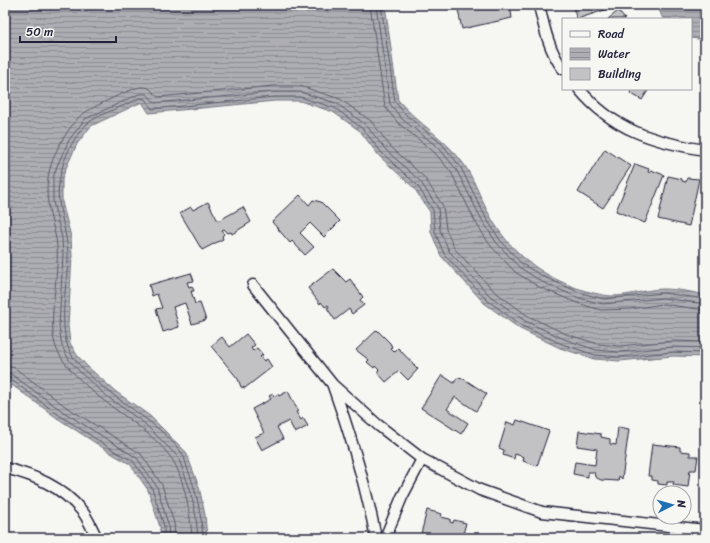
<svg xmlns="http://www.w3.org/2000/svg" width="710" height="543" viewBox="0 0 710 543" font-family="Sriracha,sans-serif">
<defs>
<pattern id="water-rules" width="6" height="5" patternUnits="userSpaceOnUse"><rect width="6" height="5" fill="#adadb3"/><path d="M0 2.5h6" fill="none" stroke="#8c8c93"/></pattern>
</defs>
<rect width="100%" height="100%" fill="#f6f6f2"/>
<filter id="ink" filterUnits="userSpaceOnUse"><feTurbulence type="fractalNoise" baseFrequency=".025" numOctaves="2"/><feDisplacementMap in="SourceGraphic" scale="8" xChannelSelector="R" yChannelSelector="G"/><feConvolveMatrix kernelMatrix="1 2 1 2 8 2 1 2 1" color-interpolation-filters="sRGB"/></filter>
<g filter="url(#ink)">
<!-- water -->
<path fill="url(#water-rules)" stroke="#757583" d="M5,5H385L398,100C418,124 445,138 463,163C474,178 480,198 489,214C512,258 555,286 603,295C623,299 644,289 663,289C677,289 692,292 705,295V357L673,356L619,361L594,359L560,348L520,329L484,303L441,256L431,232L430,212L414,188L379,156L360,131L333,112L300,101H275L149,113L142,102L91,126L77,144L66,168L62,179V202L71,237L72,256L68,326L70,343L77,355L88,367L115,391L150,416L186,452L199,487L205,515L207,538H160V527L148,490L130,464L114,455L57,418L5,380Z
M657,5H705V40L691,38V19H663Z"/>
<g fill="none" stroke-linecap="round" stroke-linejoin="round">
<!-- shore -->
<path stroke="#5a5a6b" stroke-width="1" d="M370,5L385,107L398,123L434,152L451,172L476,223L490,245L515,272L539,287L577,303L601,310L630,309L663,304L705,310
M376,5L390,104L402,119L439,148L456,169L482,220L496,242L519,267L542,282L579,298L603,304L663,298L705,304
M381,5L395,102L406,115L442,144L460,166L486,218L500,240L522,264L544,277L581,293L604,299L663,293L705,299
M5,366L15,368L65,406L141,454L162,485L174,523L175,538
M5,372L11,374L62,411L137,458L157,487L168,524L169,538
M5,377L9,378L59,415L116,452L133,461L152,488L164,526V538
M192,538C191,517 184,477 172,459C152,430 116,413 90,389C77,377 65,366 57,350C45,323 62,270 56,239C54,227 49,215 48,203C43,171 58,142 78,118C83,111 130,89 140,87C143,87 146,87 149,88L158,97L274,86H300L340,99L371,121L390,146L424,177L443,206L446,229L454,248L494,291L528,316L566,334L598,344L619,346L673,341L705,342
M198,538L196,517L190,489L178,457L144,423L109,398L81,373L69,360L62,346L59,327L63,255L62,238L53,202V178L57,166L69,140L85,119L139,94H147L155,103L274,92H300L336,103L366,125L386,150L420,181L438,208L440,230L449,251L490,296L525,321L564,339L596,350L619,352L673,347L705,348
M203,538C201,514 197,493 188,470C186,465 185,458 182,453C168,434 146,419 127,405C109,392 87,376 73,357C57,334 66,289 68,262C69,241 62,223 59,202C55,178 69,139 88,123C99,114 127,105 140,98L145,99L152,109L275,97H300L335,108L363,129L382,153L417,185L433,210L435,232L444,254L487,300L522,326L562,344L595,355L619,357L673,352L705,353"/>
</g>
<!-- building -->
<path fill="#c2c2c4" stroke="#22223b" d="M457,5H510L512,18L462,29Z
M572,5H620L577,19Z
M618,11L625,19H608Z
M632,89H649L642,100L630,93Z
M605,149L631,166L603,208L578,192Z
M635,164L649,169L648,172L650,173L651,170L664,175L645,223L616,211Z
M668,176L682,179V181L686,182L687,178L699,179L689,226L658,219Z
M300,195L309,205L313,200L321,202L340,221L324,237L310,223L300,233L314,247L305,255L292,241L290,243L272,222Z
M208,202L218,221L243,207L251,222L232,234L231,232L228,233L224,229L222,230L224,234L222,236L223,239L202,250L180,213L191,207L193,210Z
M333,269L346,282L350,279L363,297L360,300L364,305L352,314L349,309L335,320L327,308L329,307L328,305L325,307L321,302L320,304L308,288Z
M191,273L194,281L187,282L189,287L192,286L194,291H191L195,304L200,303L206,320L192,324L185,303L173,307L179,327L163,332L156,309L162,308L157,294L152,296L149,285Z
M377,330L390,343L392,347L390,348L394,352L398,348L418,369L408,380L399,371L386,382L377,372L379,370L375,366L374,368L367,362L369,360L356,350Z
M246,334L255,345L251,348L253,351L257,348L263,355L260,357L264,361L267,359L272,367L245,388L241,387L238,379L211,346L222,337L230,347Z
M442,375L454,383L457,378L464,379L487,394L476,411L455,397L447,409L468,423L461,434L421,408Z
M288,391L298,411L296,412L301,420L303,418L308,426L295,433L289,421L277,427L283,439L262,450L255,437L264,433L252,409L271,399L269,396L273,394L274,397L278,394L279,396Z
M517,420L549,431L537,466L523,461L524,457L515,454L514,459L503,455L504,450L499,448L507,422L515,425Z
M618,427L629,429L622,479L619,476L618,481L601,480L595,477L594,472H588V477L573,474L575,462L595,465L597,449L577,446L579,431L601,434V437L610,439V444L616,445Z
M652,444L680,447V451L690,452V456H698L696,470H690L688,487L673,485L674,482H667V485L658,484V481L652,480V476H648Z
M427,510L442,514L441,517L450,519V522L453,523L454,520L466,523L462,538H420Z"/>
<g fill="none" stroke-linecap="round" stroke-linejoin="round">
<!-- minor casing -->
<g stroke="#22223b" stroke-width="13">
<path id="minor" d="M539,5C544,27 549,51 563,69
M579,89C613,130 654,142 705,150
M253,285L333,385L378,425L422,459L480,490L542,512L705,530
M333,386C351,436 366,486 376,538
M5,468C36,476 61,486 82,511C88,518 92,529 97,538
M385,538L402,497L422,459"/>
</g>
<!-- minor -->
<use href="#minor" stroke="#f6f6f2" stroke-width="10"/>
</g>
</g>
<!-- margin -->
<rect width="710" height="543" fill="none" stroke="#f6f6f2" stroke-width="20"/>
<rect x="10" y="10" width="690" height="523" fill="none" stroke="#22223b" stroke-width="1.5" filter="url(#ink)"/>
<!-- legend -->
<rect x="562" y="18" width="130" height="72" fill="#f6f6f2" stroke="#a1a1a9"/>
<rect x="570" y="31" width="20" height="6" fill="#f6f6f2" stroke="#a1a1a9"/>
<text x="598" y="38" font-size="12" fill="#22223b">Road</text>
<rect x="570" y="48" width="20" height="12" fill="url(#water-rules)" stroke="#a1a1a9"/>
<text x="598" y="58" font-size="12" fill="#22223b">Water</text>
<rect x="570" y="68" width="20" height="12" fill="#c2c2c4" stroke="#a1a1a9"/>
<text x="598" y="78" font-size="12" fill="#22223b">Building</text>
<!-- north arrow -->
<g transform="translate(672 505) rotate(84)"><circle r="19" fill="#f6f6f2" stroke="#a1a1a9"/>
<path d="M0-3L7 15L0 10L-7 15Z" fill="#1f6fb2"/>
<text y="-6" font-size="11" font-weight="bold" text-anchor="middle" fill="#22223b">N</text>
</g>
<!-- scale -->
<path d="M20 36v6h96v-6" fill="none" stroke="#22223b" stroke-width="2"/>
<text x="26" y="36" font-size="12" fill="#22223b" stroke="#f6f6f2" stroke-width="3" paint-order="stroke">50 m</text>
</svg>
